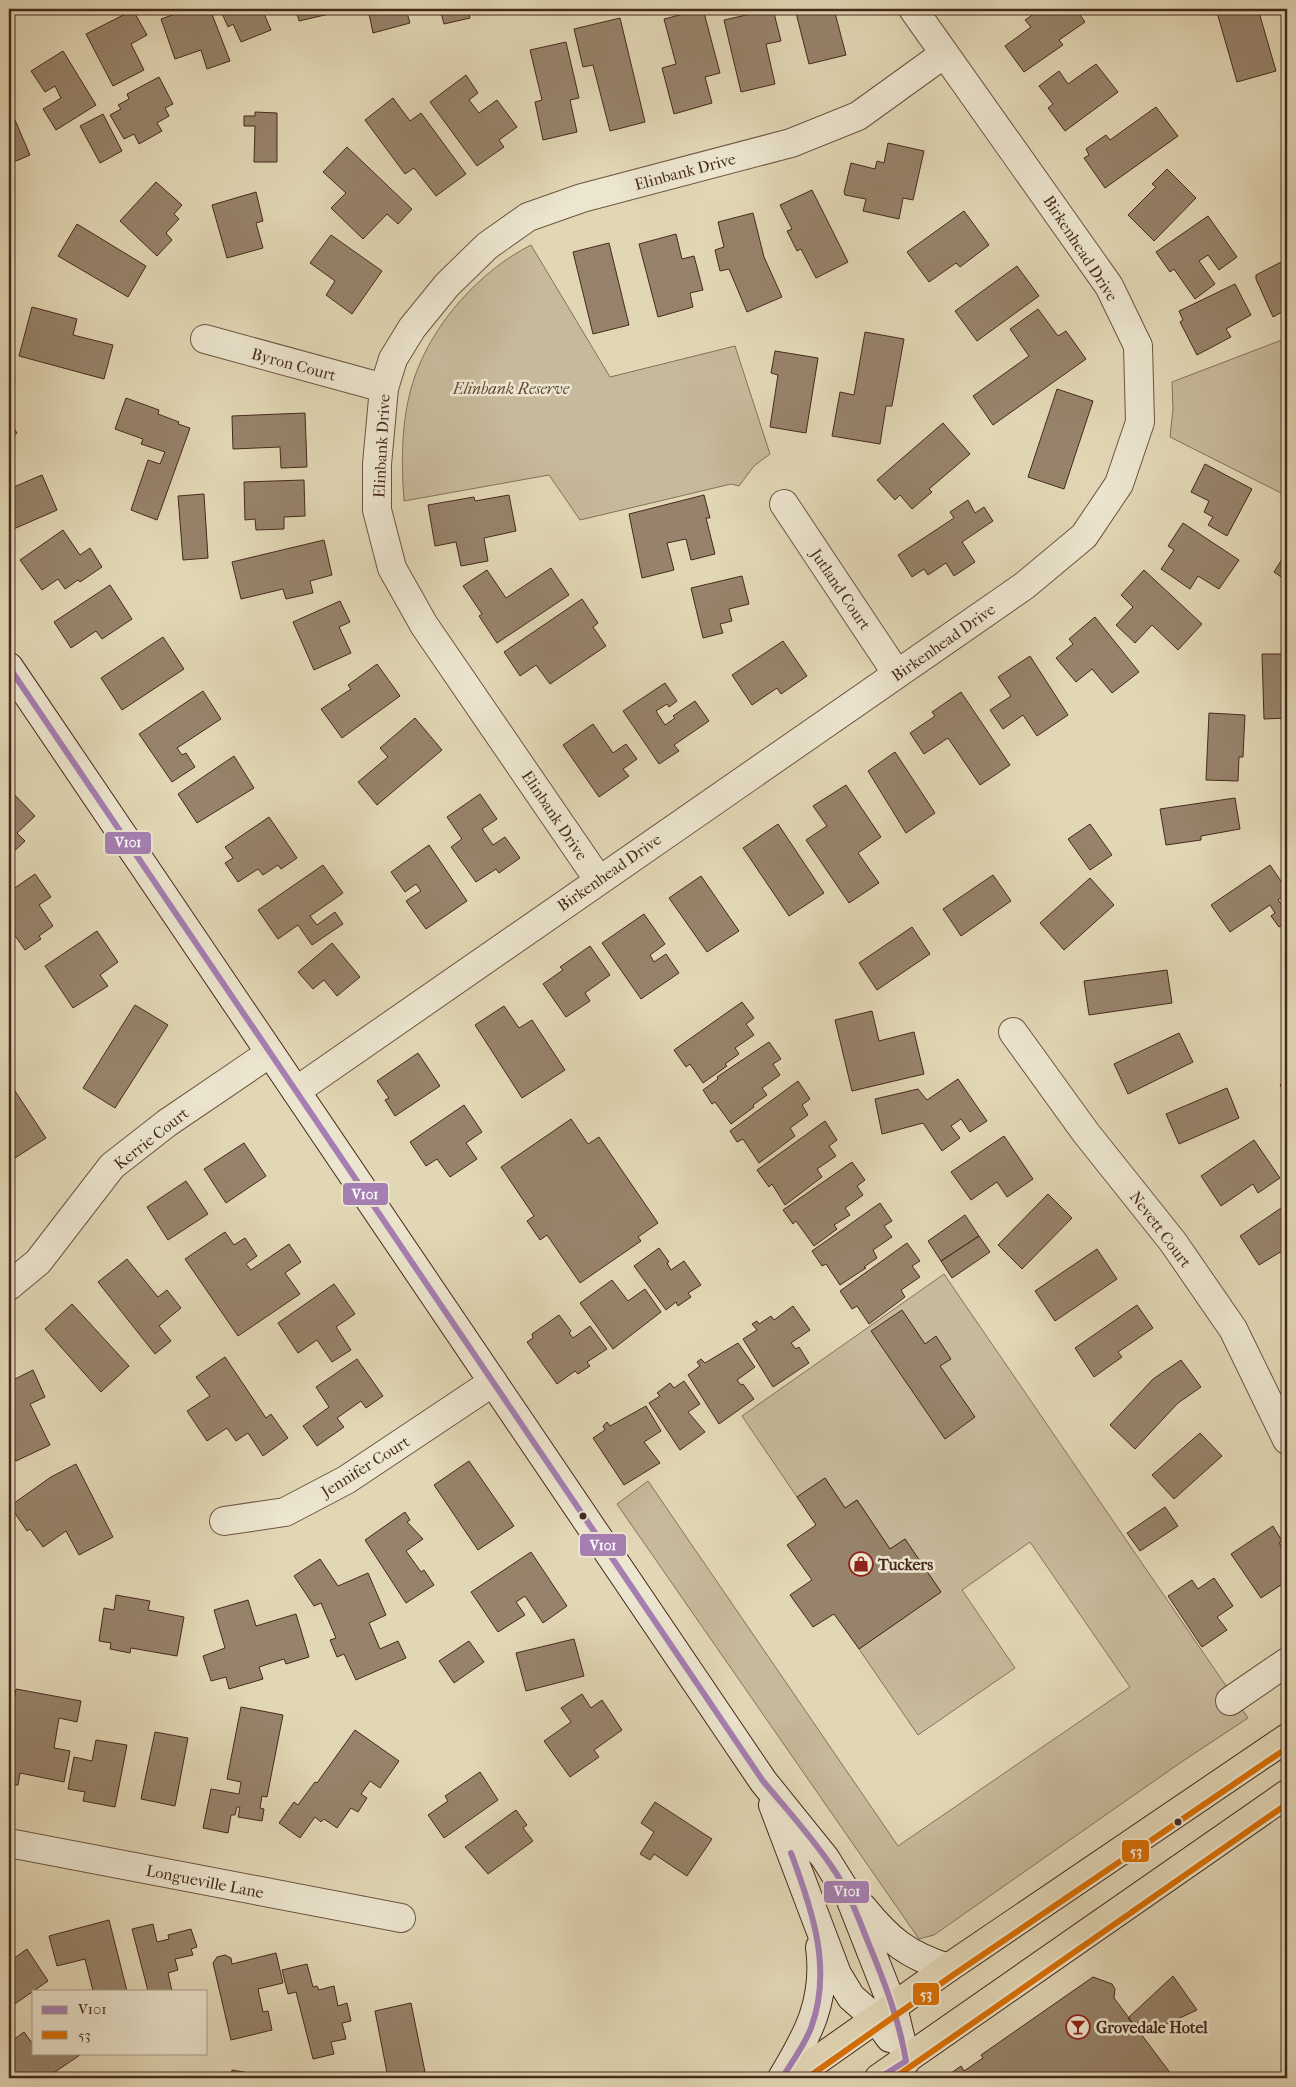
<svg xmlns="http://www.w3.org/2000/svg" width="1296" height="2087" viewBox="0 0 1296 2087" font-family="'IM FELL French Canon',serif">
<rect width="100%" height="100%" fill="#e2d7b5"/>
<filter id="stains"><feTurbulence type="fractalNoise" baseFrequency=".004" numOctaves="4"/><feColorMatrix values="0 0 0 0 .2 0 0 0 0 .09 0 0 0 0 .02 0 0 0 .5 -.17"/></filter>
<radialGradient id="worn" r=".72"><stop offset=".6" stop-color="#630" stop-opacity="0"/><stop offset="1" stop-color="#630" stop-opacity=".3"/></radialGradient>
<!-- green -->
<path fill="#c7b99b" stroke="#86715b" d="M531,245L610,377L735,346L770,454L754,466L739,486L731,484L580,520L549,475L404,501C401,459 401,416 415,376C434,322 480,271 531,245Z
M1287,338V496L1170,437L1173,409L1172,382Z
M944,1274L1248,1718L1180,1763L934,1935L919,1939L617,1504L648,1481L898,1846L1130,1687L1030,1542L962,1590L1015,1668L918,1735L859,1649L941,1592L905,1539L890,1549L857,1500L845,1508L825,1478L797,1497L742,1416Z"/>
<!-- building -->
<path fill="#97836b" stroke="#46291b" d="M173,9H210L230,61L207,69L201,50L175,59L161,19L175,14Z
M220,9H262L271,30L241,42L233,24L228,27Z
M296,9H337L338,12L299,21Z
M368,9H406L410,23L373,33Z
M440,9H468L470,18L444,24Z
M703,9L720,73L705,77L712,103L674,114L662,68L676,64L664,19Z
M773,9L781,41L766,44L775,84L741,92L724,20Z
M795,9H834L846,55L809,64Z
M1041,9H1076L1085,22L1059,40L1063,45L1024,72L1005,46L1031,27L1025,20Z
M1216,9H1258L1276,71L1237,82Z
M133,10L147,35L131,44L144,70L113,86L86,34Z
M620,18L645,122L610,131L593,65L583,67L574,29Z
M566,42L579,98L570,100L577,132L543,140L535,102L542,100L530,50Z
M63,51L96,105L56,130L43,109L61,98L55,86L45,92L31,71Z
M1096,64L1118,92L1065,131L1048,108L1053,104L1039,86L1059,71L1068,84Z
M466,75L478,93L469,100L479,113L497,100L517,127L499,140L504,147L477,166L430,102Z
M159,77L173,104L165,108L169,116L157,123L162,131L139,144L134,134L124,139L110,115L121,109L118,105L129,99L127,94Z
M393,98L410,121L421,113L466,174L436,196L414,168L405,174L365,120Z
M9,106L30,155L9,164Z
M1156,107L1178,136L1105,188L1084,158L1089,155L1086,149L1106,135L1110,140Z
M255,112L277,113V162H254L255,126H244V116H255Z
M103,114L122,151L100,163L80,126Z
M888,143L924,151L913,200L903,198L899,219L863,211L866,199L845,195L844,192L851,163L875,169L877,161L884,163Z
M347,147L412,209L398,224L387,214L363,239L331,208L346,193L323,172Z
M1167,169L1196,198L1154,241L1128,215L1156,187L1152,184Z
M156,182L182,205L174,214L179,219L166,233L172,240L157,256L120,221Z
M812,190L848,262L816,278L801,249L797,251L787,231L792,229L780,205Z
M256,192L263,221L256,223L263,248L227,258L212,205Z
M964,211L989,245L960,267L956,263L929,282L907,252Z
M753,213L764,257L782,297L747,312L729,269L720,271L715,250L724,247L718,222Z
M1208,216L1237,257L1219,270L1208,255L1199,261L1215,284L1195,299L1174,269L1170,272L1156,252Z
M77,224L146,266L128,297L58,256Z
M676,234L682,259L694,256L703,290L690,293L693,307L658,317L639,244Z
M331,235L382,271L352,314L326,295L335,281L310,263Z
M609,243L629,325L593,334L573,252Z
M1287,259V321L1282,312L1273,317L1256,279V275Z
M1017,266L1039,296L977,341L955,311Z
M1235,284L1251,315L1226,329L1231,337L1197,355L1180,322L1183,320L1179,311Z
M32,307L77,319L73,335L113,345L104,379L19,356Z
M1038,309L1058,336L1066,331L1086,359L993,425L973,396L1029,356L1010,329Z
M865,332L904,339L892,406H886L880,444L832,436L840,392L854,395Z
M775,351L818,358L806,433L770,427L778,375L771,373Z
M1057,389L1093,401L1064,489L1028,477Z
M126,398L159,410L158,414L179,422L178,424L190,428L157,520L131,510L148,460L160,464L165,452L141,444L143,439L115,429Z
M305,413L307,467L281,468L280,447L233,449L232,416Z
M9,421L17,433L9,439Z
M943,423L970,454L929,489L932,492L912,509L900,495L895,500L877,480Z
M1205,464L1252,489L1227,536L1208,525L1213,517L1204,512L1209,501L1191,492Z
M42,475L57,510L9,531V489Z
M304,480L305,516L284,517V529L256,530L255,519L245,520L244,482Z
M204,494L208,558L183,560L178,496Z
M509,495L516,531L484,538L488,561L461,566L456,542L435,546L428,505L474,497L475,501Z
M704,495L710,518H706L715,554L691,560L686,539L667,543L674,570L642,578L629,514Z
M968,500L975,513L984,507L993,521L962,542L975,562L954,576L946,563L928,575L924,569L912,577L898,555L954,518L950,512Z
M1183,523L1239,560L1219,589L1198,576L1190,589L1161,569L1174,550L1168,546Z
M63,530L80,555L90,548L102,567L80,582L78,580L65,589L58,579L42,590L20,560Z
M324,540L332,575L310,581L313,593L286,599L283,589L241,599L232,562Z
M1287,551V581L1274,572Z
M551,568L569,595L497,643L479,616L482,614L463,586L487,570L506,598Z
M1144,570L1202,624L1178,650L1152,625L1135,643L1116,625L1133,607L1121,595Z
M742,576L749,604L729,609L732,621L720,624L723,633L703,638L691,588Z
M110,585L132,619L102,639L96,631L71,648L54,622Z
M582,599L598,623L593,627L606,646L550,684L536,665L520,676L504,652Z
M340,601L350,622L339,627L351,653L314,670L293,622Z
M1095,617L1139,672L1112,693L1092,669L1076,682L1056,658L1073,644L1069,639Z
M163,637L184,669L122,710L101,678Z
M783,641L807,676L781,694L777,688L752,705L732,675Z
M1262,654H1287V718L1264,719Z
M1030,656L1068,715L1037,736L1023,715L1003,729L990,710L1011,696L998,677Z
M377,664L400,696L342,738L321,709L351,689L348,685Z
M665,683L677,701L669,707L667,704L656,711L665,725L675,718L673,716L695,701L709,721L674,745L679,751L659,764L623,711Z
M203,691L221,719L177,748L182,755L186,753L195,767L172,782L139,734Z
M961,692L1010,765L980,785L948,738L924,754L910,733L935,716L932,712Z
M1209,713L1245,715L1243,757H1239L1238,781L1206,780Z
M415,718L442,750L377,805L358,782L388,757L380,748Z
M593,724L613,753L626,744L637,759L623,769L629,776L599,797L563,745Z
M895,752L935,813L906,833L868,771Z
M234,756L254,788L197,823L178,794Z
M846,785L881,837L858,853L879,883L849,903L806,840L827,826L813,806Z
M9,789L35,816L17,833L25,841L9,856Z
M480,794L497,819L482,829L493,845L505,837L520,858L499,873L496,869L476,882L451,847L462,839L447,817Z
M1235,798L1240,829L1201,836V840L1166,845L1160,809Z
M269,817L297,858L281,869L278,865L263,875L258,869L238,882L225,863L233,858L225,847Z
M778,824L824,893L789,916L743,848Z
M1090,824L1112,855L1090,870L1068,839Z
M429,845L467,901L426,929L406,901L421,891L416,884L405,892L391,872Z
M323,865L343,893L310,916L317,925L335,912L343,924L312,945L298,925L278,939L258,910Z
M1270,865L1287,890V893L1278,900L1283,907L1287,904V922L1279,927L1271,916L1275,913L1270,905L1230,932L1211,905Z
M35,874L51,897L39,905L53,926L39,936L41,939L25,950L9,927V892Z
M993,875L1011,901L961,936L943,909Z
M701,876L739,931L707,952L669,898Z
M1090,878L1114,905L1064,950L1040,923Z
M644,914L665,944L650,955L654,962L666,954L679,973L641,999L602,943Z
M912,927L930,954L877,990L859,963Z
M97,931L118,962L100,975L108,986L73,1008L45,966Z
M332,943L360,977L337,996L324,980L313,989L298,972Z
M590,946L610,975L585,993L590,1001L566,1017L543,984L563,970L560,967Z
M9,967L14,974L9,978Z
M1167,970L1172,1003L1089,1015L1084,981Z
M742,1002L754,1018L746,1024L754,1035L735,1048L739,1054L725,1064L727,1066L703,1083L690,1064L686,1067L674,1050Z
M135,1005L168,1025L115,1108L83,1088Z
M504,1006L519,1028L532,1020L565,1070L522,1098L475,1025Z
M872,1011L879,1041L914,1032L924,1074L852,1091L835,1020Z
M1179,1033L1193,1062L1128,1094L1114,1064Z
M769,1042L781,1059L773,1064L780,1075L762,1088L767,1095L753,1105L754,1107L731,1124L715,1102L712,1104L703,1090L718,1079L717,1077Z
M418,1053L440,1086L395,1116L385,1100L389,1098L377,1081Z
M958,1079L987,1121L970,1132L961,1119L951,1126L960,1138L942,1151L923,1123L882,1134L875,1099L918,1089L927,1100Z
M1287,1080V1096L1280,1085Z
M798,1081L810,1099L802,1105L808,1115L790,1128L795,1136L759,1163L743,1139L737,1142L730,1131Z
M9,1082L46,1138L15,1158L9,1148Z
M1227,1088L1239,1118L1179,1144L1166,1114Z
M464,1105L482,1132L466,1143L477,1159L450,1177L437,1159L426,1166L410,1142Z
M571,1119L588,1144L599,1137L658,1223L638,1237L641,1241L580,1283L547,1235L540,1240L527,1221L534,1216L501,1167Z
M825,1121L837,1140L829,1146L836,1156L817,1169L822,1177L785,1205L772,1184L769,1187L757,1170Z
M1004,1136L1033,1179L1007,1197L997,1182L971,1200L951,1172Z
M1254,1140L1280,1178L1258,1193L1253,1184L1221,1206L1201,1176Z
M244,1143L266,1176L226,1203L204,1169Z
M852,1162L865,1180L857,1186L863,1195L845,1208L850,1215L834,1225L837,1229L814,1246L796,1221L793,1224L783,1210Z
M186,1181L208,1214L168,1240L147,1207Z
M1048,1194L1072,1218L1022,1269L998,1245Z
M880,1203L892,1221L884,1226L892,1237L873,1250L877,1258L864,1267L866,1268L840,1285L826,1264L822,1266L812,1251Z
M1287,1204V1248L1259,1265L1240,1236Z
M965,1215L979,1236L941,1261L928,1241Z
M225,1232L234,1245L245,1238L257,1256L246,1264L251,1270L289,1244L301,1262L285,1273L300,1294L238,1336L185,1259Z
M979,1236L990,1252L952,1278L941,1261Z
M907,1243L920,1261L912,1266L920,1277L901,1290L905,1297L869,1324L857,1306L852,1309L840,1291Z
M659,1248L669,1262L667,1263L671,1270L684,1261L701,1285L688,1293L691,1297L678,1306L676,1302L666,1310L634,1266Z
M1097,1249L1117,1279L1055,1321L1035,1291Z
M127,1259L158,1297L167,1290L181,1308L159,1326L171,1341L155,1354L98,1282Z
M612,1280L628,1301L645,1289L661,1312L613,1349L580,1303Z
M334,1284L355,1314L336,1327L351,1350L332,1362L317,1340L298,1353L278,1323Z
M1287,1291V1305L1282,1293Z
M72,1304L129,1366L101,1392L45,1329Z
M1137,1305L1153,1328L1118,1352L1122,1357L1094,1377L1075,1348Z
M793,1306L810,1330L791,1343L796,1349L799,1347L809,1363L773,1387L743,1339L757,1330L752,1324L757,1321L759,1324L771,1316L774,1320Z
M902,1310L925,1344L936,1336L951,1359L940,1366L975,1417L945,1439L871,1331Z
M559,1315L571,1331L569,1333L573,1338L590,1326L607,1349L587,1362L590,1366L578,1374L575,1371L557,1384L527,1342L533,1338L532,1334Z
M738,1343L755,1367L737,1380L741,1385L743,1384L754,1399L719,1424L688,1375L700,1366L697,1362L701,1359L705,1363Z
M225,1357L266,1418L271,1414L288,1438L263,1456L248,1433L236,1441L227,1428L207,1441L187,1411L210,1396L196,1377Z
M357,1359L383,1396L366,1408L361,1401L337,1418L344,1427L317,1446L303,1426L329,1407L316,1387Z
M1181,1360L1201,1387L1178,1403L1135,1449L1110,1425L1153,1379Z
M33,1370L45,1397L30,1404L50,1445L16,1461L9,1445V1376L11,1381Z
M684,1381L700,1404L688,1412L705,1432L680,1450L649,1403L660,1396L657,1393L670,1383L674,1388Z
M646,1406L661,1431L644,1442L660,1463L624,1485L593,1438L605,1430L603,1426L607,1422L610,1426Z
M1200,1433L1222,1456L1174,1499L1152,1475Z
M469,1461L514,1526L478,1550L434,1485Z
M76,1464L113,1537L79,1555L66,1531L43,1547L30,1529L27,1531L10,1506L51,1477Z
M825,1478L845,1508L857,1500L890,1549L905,1539L941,1592L859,1649L834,1614L813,1627L790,1595L812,1580L787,1545L816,1525L797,1497Z
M1165,1507L1178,1526L1140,1551L1127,1533Z
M405,1512L410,1520L407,1522L423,1539L406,1551L421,1572L424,1570L434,1585L406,1603L365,1540Z
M1273,1526L1282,1541L1279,1543L1287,1555L1281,1560L1287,1569V1581L1261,1598L1231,1554Z
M531,1552L567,1606L543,1623L525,1596L516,1602L525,1615L498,1632L471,1592Z
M320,1559L338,1586L368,1573L386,1615L369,1623L380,1649L398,1641L406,1658L356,1680L344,1654L337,1657L330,1640L336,1638L321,1603L314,1606L294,1576Z
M1214,1578L1233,1606L1217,1617L1227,1630L1202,1647L1168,1596L1192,1580L1198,1589Z
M116,1595L150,1601L148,1610L184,1617L177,1656L131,1648L130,1653L110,1649L111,1643L99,1641L104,1608L114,1610Z
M248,1600L256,1626L296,1614L309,1657L286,1664L284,1659L259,1667L263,1679L229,1689L226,1677L211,1681L203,1656L225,1648L214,1610Z
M574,1639L584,1676L526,1691L516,1653Z
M469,1641L484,1662L454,1683L439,1661Z
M16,1689L81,1701L77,1722L59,1718L54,1748L70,1751L64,1782L20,1773L18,1785L9,1784V1727Z
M582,1694L591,1708L602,1700L622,1730L594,1750L599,1757L570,1777L544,1741L571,1722L561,1708Z
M241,1707L283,1715L267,1797L262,1796L260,1808L264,1809L262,1821L238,1817L240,1807H237L235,1815H231L228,1833L203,1828L211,1789L239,1794L241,1782L227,1779Z
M355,1730L399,1761L380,1788L370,1781L361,1794L367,1798L358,1812L351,1808L337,1828L324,1819L321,1822L315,1817L300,1838L279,1823L294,1802L298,1805L315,1782L317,1783Z
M155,1732L188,1738L175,1806L141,1799Z
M96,1740L127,1745L115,1807L83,1801L85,1792L68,1789L74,1757L92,1761Z
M480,1772L498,1800L444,1838L428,1815L448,1801L445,1796Z
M655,1802L712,1839L687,1876L654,1854L650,1860L640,1854L654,1832L641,1823Z
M516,1810L527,1825L523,1828L533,1841L488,1874L465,1847Z
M109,1920L127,1991H93L85,1959L57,1966L49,1936Z
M153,1924L157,1942L169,1939L168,1935L191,1929L197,1947L191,1949L193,1955L175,1959L178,1970L168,1973L172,1991H148L132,1929Z
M27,1949L48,1981L9,2008V1962Z
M276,1953L283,1983L258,1989L263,2012L268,2011L272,2030L231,2040L213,1963L217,1957L225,1955L231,1958L232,1964Z
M307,1964L313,1987L317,1986L319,1990L334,1986L338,2006L347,2003L351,2021L342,2023L346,2039L331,2042L334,2054L313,2059L296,1992L288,1994L282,1970Z
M1173,1976L1197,2010L1141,2036L1128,2018Z
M1093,1977L1112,1984L1115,1989L1114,1998L1174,2078H944L961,2066L964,2071L983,2058L981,2055Z
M411,2003L425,2072L388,2078L375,2011Z
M24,2032L32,2043L34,2042V2053L80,2055L46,2078H10L16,2075L9,2065V2043Z
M232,2070L276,2078H231Z"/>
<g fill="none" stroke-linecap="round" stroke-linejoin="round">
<!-- street casing -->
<g stroke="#6d5442" stroke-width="30">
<path id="street" d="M205,339L384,388
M784,504L897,674
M598,879L424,625L392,568L377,510V464L384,388L393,359L412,328L447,285L487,246L528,217L582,198L791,143L858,116L944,54
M1013,1032L1086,1133L1173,1242L1233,1329L1287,1440
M296,1091L1024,586L1084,536L1119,484L1140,422L1138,346L1109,286L913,9
M9,1286L38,1262L112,1166L167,1123L270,1053
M224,1521L285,1512L346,1480L493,1382
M1230,1701L1287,1662
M9,1843L401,1918"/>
</g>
<!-- secondary casing -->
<g stroke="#46291b" stroke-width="30">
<path id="secondary" d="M9,667L763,1781L825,1858L850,1898L893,2007L906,2061
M773,1805L837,1974L851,1997L876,2019L890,2038
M863,1908C889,1940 907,1955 948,1968
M782,2078C808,2035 827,2000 820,1947"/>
</g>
<!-- primary casing -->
<g stroke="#46291b" stroke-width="30">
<path id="primary" d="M792,2078L948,1968L1287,1738
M879,2078L1287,1794"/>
</g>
<!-- street -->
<use href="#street" stroke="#ece5cf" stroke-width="28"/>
<!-- secondary -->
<use href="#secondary" stroke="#ece5cf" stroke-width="28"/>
<!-- primary -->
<use href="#primary" stroke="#e2d7b5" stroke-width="28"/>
<!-- bus-1 casing -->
<g stroke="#ece5cf" stroke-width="10">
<path id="bus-1" d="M9,667L763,1781C787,1810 813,1838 834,1870C849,1892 858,1917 868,1942C884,1981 899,2019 906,2061L879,2078
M782,2078C792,2062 804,2046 811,2028C833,1969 812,1909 791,1853"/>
</g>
<!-- bus-2 casing -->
<g stroke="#ece5cf" stroke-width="10">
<path id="bus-2" d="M807,2078L953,1975L1287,1748
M894,2078L1287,1804"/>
</g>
<!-- bus-1 -->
<use href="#bus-1" stroke="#a57fb2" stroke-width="6"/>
<!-- bus-2 -->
<use href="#bus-2" stroke="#da7005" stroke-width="6"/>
</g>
<!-- icons -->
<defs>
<g id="shop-ring" transform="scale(1.25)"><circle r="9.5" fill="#ece5cf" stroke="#8f2418" stroke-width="1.5"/><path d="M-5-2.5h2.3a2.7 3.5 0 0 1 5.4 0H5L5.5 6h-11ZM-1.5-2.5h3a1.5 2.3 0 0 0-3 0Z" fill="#8f2418"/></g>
<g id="bar-ring" transform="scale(1.25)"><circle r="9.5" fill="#ece5cf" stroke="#8f2418" stroke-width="1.5"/><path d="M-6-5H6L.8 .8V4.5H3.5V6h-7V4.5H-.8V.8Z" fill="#8f2418"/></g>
</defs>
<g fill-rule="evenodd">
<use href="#shop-ring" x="861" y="1564"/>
<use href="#bar-ring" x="1078" y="2027"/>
</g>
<!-- markers -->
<g fill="#46291b" stroke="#ece5cf" stroke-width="2">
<circle cx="583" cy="1516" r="4.5"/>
<circle cx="1178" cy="1822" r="4.5"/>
</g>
<g text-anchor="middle" stroke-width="5" stroke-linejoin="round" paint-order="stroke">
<!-- street labels -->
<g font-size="16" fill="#46291b" stroke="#ece5cf">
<text transform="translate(685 171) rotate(-15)" y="6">Elinbank Drive</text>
<text transform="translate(1081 248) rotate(57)" y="6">Birkenhead Drive</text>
<text transform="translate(294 364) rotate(15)" y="6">Byron Court</text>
<text transform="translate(381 446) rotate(-87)" y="6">Elinbank Drive</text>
<text transform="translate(841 589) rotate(56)" y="6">Jutland Court</text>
<text transform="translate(943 642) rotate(-35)" y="6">Birkenhead Drive</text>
<text transform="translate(555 815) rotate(56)" y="6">Elinbank Drive</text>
<text transform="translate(609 872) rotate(-35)" y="6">Birkenhead Drive</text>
<text transform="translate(151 1138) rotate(-38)" y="6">Kerrie Court</text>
<text transform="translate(1161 1229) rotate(53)" y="6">Nevett Court</text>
<text transform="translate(365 1466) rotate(-32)" y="6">Jennifer Court</text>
<text transform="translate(205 1881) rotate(11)" y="6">Longueville Lane</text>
</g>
<!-- park labels -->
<g font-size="16" font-style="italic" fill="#604635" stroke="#ece5cf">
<text x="511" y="394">Elinbank Reserve</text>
</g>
<!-- poi labels -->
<g font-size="16" font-weight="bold" fill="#46291b" stroke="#ece5cf" text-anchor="start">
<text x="878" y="1570">Tuckers</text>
<text x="1096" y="2033">Grovedale Hotel</text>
</g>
</g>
<g stroke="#ece5cf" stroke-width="2">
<rect x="104" y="831" width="48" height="24" rx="5" fill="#a57fb2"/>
<rect x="342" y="1182" width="47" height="24" rx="5" fill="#a57fb2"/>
<rect x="579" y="1533" width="48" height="24" rx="5" fill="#a57fb2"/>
<rect x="1121" y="1839" width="29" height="24" rx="5" fill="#da7005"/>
<rect x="823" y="1880" width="47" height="24" rx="5" fill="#a57fb2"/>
<rect x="912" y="1982" width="28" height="24" rx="5" fill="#da7005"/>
</g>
<g font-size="14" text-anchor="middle" font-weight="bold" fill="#fff">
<text x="128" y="847">V101</text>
<text x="365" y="1199">V101</text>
<text x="603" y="1550">V101</text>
<text x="1136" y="1856">53</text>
<text x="847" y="1896">V101</text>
<text x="926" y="1999">53</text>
</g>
<!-- margin -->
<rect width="1296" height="2087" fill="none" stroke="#e2d7b5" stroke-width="30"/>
<rect x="10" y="10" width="1276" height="2067" fill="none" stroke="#46291b" stroke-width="2.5"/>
<rect x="15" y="15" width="1266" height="2057" fill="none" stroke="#46291b"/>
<!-- legend -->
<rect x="32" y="1990" width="175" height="65" fill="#ece5cf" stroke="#aa9a87"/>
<rect x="42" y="2006" width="25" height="8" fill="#a57fb2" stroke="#aa9a87"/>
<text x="78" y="2014" font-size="15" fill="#46291b">V101</text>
<rect x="42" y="2031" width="25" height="8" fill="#da7005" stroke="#aa9a87"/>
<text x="78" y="2040" font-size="15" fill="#46291b">53</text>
<rect width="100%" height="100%" filter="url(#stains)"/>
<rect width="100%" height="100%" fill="url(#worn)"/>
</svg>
